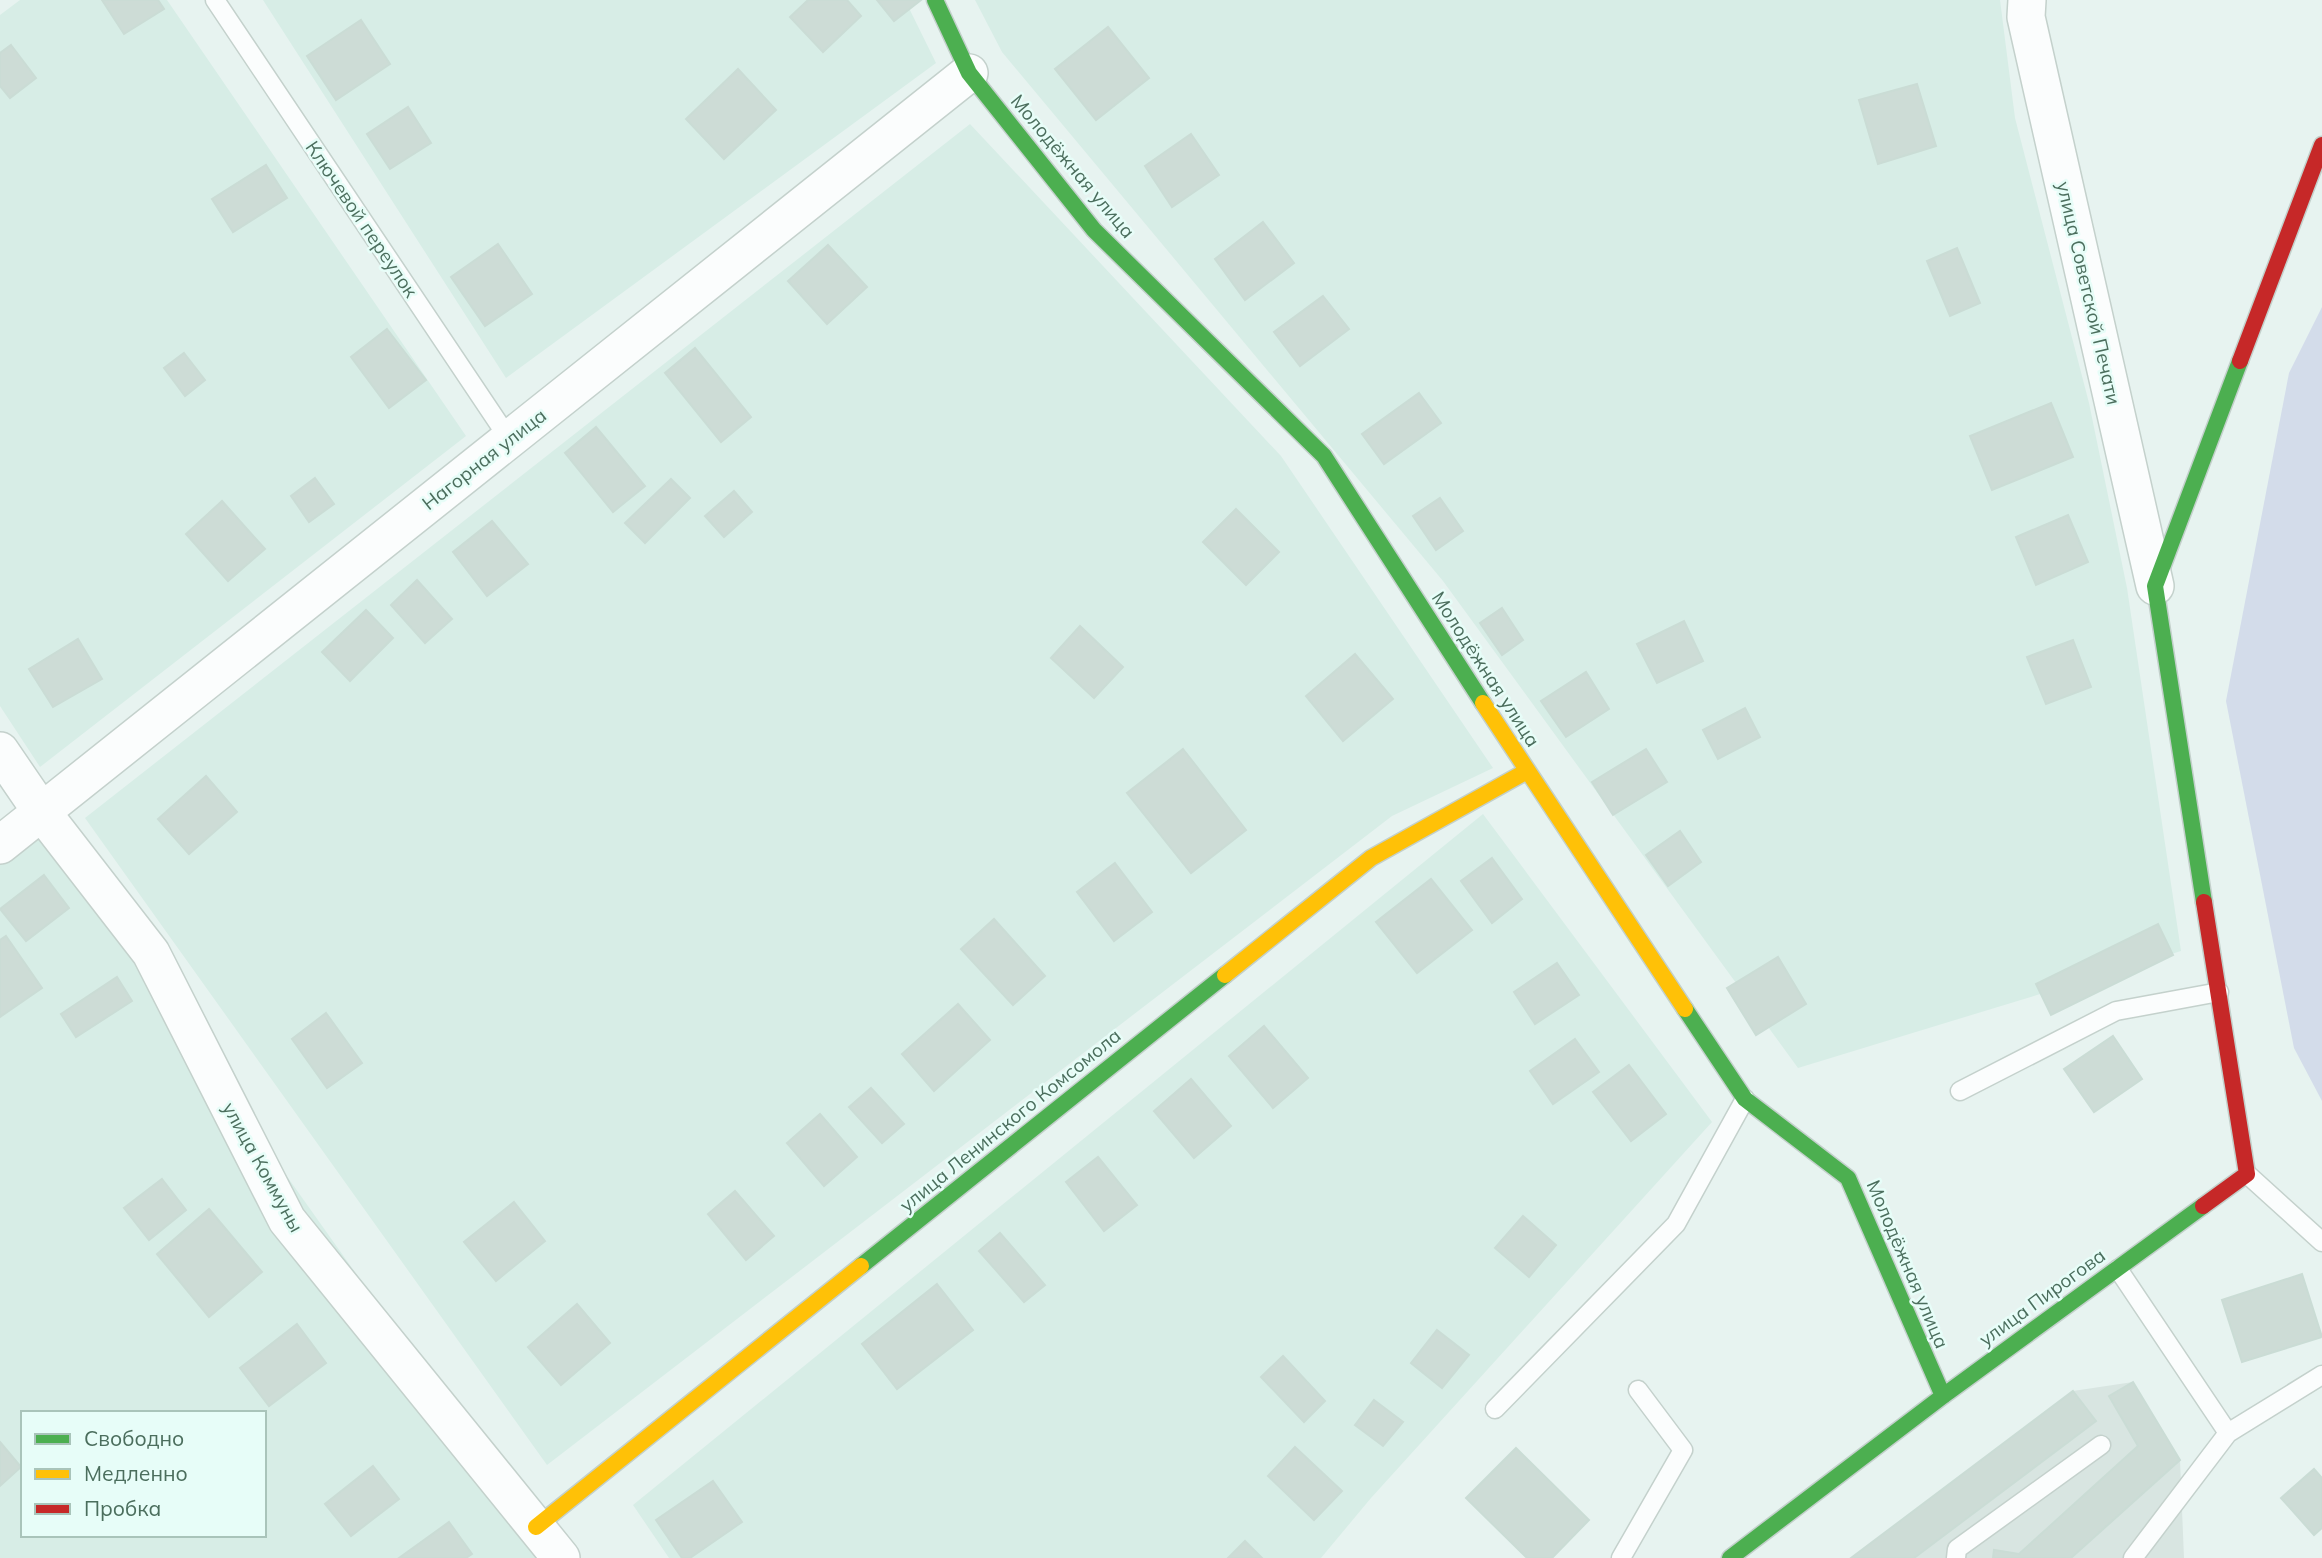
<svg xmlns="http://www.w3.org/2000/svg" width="2322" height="1558" viewBox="0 0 2322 1558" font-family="Mulish,sans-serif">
<rect width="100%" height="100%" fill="#e7f3f0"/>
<!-- residential -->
<path fill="#d7ede6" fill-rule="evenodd" d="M20,0H167L466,436L40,767L0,706V15Z
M263,0H905L936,63L506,378Z
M975,0H2000L2015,118L2089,403L2127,588L2181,951L1798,1068L1443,581L1002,52Z
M970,124L1281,456L1493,768L1392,816L547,1465L85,818Z
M1483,814L1712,1122L1371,1498L1321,1558H669L633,1505Z
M38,826L558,1558H0V861ZM23,1413H264V1535H23Z"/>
<!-- industrial -->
<path fill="#d8e5e1" d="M2133,1382L2180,1460L2184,1558H1851L2073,1391Z"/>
<!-- green -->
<path fill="#d3dcea" d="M2322,307V1101L2294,1048L2226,701L2289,373Z"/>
<!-- building -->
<path fill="#cddcd6" stroke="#cadcd5" stroke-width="2" d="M102,0H158L164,9L124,34Z
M808,0H847L861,16L823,52L790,17Z
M877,0H921L894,21Z
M361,20L390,64L336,100L307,56Z
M1108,27L1149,78L1096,120L1055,69Z
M11,45L36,78L10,98L0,86V53Z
M738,69L776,110L724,159L686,119Z
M1917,84L1936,146L1878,164L1859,100Z
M408,107L431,143L390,169L367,134Z
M1191,134L1219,175L1172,207L1145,166Z
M266,165L287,198L233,232L212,199Z
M1263,222L1294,263L1245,300L1215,259Z
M498,244L532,294L485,326L451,277Z
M828,245L867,287L827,324L788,281Z
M1957,248L1980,303L1950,316L1927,261Z
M1323,296L1349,329L1300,366L1274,332Z
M387,329L426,380L389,408L351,357Z
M695,348L751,417L721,442L665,373Z
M184,353L205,380L185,396L164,368Z
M1419,393L1441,423L1384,464L1362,434Z
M2051,403L2073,457L1992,490L1970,436Z
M596,427L645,486L613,512L565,453Z
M315,478L334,504L309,522L291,496Z
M671,479L690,498L645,543L625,523Z
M734,491L752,512L724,537L705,516Z
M1440,498L1463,531L1436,550L1413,516Z
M222,501L265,549L228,581L186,534Z
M1236,509L1279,552L1246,585L1203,542Z
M2068,515L2088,562L2036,585L2016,537Z
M492,521L528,564L487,596L453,552Z
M417,580L452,619L425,643L391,605Z
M1502,608L1523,640L1502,655L1480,623Z
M366,610L393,638L350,681L322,652Z
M1684,621L1703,661L1657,683L1637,644Z
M1080,626L1123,667L1094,698L1051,658Z
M78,639L102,679L53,707L29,669Z
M2073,640L2091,687L2046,704L2027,657Z
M1355,654L1393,699L1343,741L1306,696Z
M1586,672L1609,709L1566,737L1541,701Z
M1745,708L1760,737L1718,759L1703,730Z
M1183,749L1246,830L1191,873L1127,793Z
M1646,749L1667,782L1613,815L1592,782Z
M206,776L237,812L189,854L158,819Z
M1680,831L1701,862L1668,886L1646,855Z
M1492,858L1522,899L1492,923L1461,881Z
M1115,863L1152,912L1114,941L1077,892Z
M44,875L69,908L26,941L0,909Z
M1431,879L1472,930L1417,973L1376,922Z
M994,919L1045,976L1013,1005L961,949Z
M2158,924L2173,955L2051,1015L2036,984Z
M6,936L42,988L0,1017V940Z
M1778,957L1806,1004L1756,1035L1727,988Z
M1557,963L1579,995L1535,1024L1514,992Z
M117,977L132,1001L76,1037L61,1014Z
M958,1004L990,1040L934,1091L902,1054Z
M326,1013L362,1063L327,1088L292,1039Z
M1264,1026L1308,1078L1273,1108L1229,1056Z
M2113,1036L2142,1079L2094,1112L2064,1069Z
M1575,1039L1599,1072L1553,1104L1530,1071Z
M1629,1065L1666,1114L1631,1141L1593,1092Z
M1191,1079L1231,1126L1194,1158L1154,1111Z
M871,1088L904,1124L882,1143L849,1107Z
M820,1114L857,1157L824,1186L787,1143Z
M1098,1157L1137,1205L1104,1231L1066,1182Z
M162,1179L186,1210L149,1240L124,1208Z
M735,1191L774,1236L746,1260L708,1214Z
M514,1202L545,1241L496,1281L464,1242Z
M209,1209L262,1272L209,1317L157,1254Z
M1523,1216L1556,1245L1529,1277L1495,1248Z
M1000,1233L1045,1285L1024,1302L979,1251Z
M2302,1274L2322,1337L2242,1362L2222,1300Z
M937,1284L973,1330L897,1389L862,1344Z
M577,1304L610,1343L561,1385L528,1347Z
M297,1324L326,1363L269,1406L240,1368Z
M1437,1330L1469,1355L1442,1388L1411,1363Z
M1283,1356L1325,1401L1304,1422L1261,1377Z
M2133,1382L2180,1460L2071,1558H1993L1994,1550L2019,1554L2138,1446L2109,1396Z
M2073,1391L2096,1421L1914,1558H1851Z
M1374,1400L1403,1422L1383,1446L1355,1425Z
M0,1442L21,1467L0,1486Z
M1295,1447L1342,1491L1314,1520L1268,1476Z
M1516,1448L1589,1520L1552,1558H1527L1466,1498Z
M373,1466L399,1499L351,1536L325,1504Z
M2314,1469L2322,1478V1528L2314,1535L2281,1498Z
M713,1481L742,1522L690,1558H682L656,1520Z
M449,1522L472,1554L466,1558H399Z
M1245,1541L1262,1558H1228Z"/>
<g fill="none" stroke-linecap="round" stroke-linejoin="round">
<!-- lane casing -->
<g stroke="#c4d1cc" stroke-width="21">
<path id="lane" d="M215,0L509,439
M1960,1091L2116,1011L2219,992
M2247,1174L2322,1242
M2118,1269L2228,1433L2133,1558
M1495,1409L1676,1224L1745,1099
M2228,1433L2322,1375
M1621,1558L1683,1450L1638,1390
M1956,1558L1957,1549L2101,1445"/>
</g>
<!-- street casing -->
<g stroke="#c4d1cc" stroke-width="40">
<path id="street" d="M2027,0L2026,17L2155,586
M0,751L41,811L151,953L287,1220L561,1558
M0,845L969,73"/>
</g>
<!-- fast casing -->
<g stroke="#c3d0cb" stroke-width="19">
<path id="fast" d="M935,0L969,73L1094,230L1324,456L1483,703
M2204,902L2155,586L2240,361
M1685,1009L1745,1099L1848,1178L1943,1396
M861,1266L1225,975
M1730,1558L1943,1396L2203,1206"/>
</g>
<!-- slow casing -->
<g stroke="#c3d0cb" stroke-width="19">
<path id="slow" d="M1483,703L1685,1009
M1225,975L1371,858L1527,771
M536,1527L861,1266"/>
</g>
<!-- jam casing -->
<g stroke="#c3d0cb" stroke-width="19">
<path id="jam" d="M2240,361L2322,145
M2203,1206L2247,1174L2204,902"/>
</g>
<!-- lane -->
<use href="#lane" stroke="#fbfdfd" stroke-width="18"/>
<!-- street -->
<use href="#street" stroke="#fbfdfd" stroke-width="37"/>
<!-- fast -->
<use href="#fast" stroke="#4caf50" stroke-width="16"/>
<!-- slow -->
<use href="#slow" stroke="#ffc107" stroke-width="16"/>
<!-- jam -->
<use href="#jam" stroke="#c62828" stroke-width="16"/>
</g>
<g text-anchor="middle" stroke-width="5" stroke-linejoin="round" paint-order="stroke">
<!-- street labels -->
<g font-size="19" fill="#4b6e5d" stroke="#e7fdf8">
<text transform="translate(1073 166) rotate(50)" y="7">Молодёжная улица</text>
<text transform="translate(362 219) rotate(56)" y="7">Ключевой переулок</text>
<text transform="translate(2089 293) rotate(77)" y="7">улица Советской Печати</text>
<text transform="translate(484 459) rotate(-38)" y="7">Нагорная улица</text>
<text transform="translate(1486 669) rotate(57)" y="7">Молодёжная улица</text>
<text transform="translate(1010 1120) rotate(-39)" y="7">улица Ленинского Комсомола</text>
<text transform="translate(263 1167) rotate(61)" y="7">улица Коммуны</text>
<text transform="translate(1908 1264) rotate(67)" y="7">Молодёжная улица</text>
<text transform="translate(2042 1297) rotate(-36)" y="7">улица Пирогова</text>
</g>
</g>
<!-- legend -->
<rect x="21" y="1411" width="245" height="126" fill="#e7fdf8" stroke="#a9c4ba" stroke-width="2"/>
<rect x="35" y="1434" width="35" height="10" fill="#4caf50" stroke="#a9c4ba" stroke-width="2"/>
<text x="84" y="1446" font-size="21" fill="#4b6e5d">Свободно</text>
<rect x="35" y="1469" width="35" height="10" fill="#ffc107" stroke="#a9c4ba" stroke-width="2"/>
<text x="84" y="1481" font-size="21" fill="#4b6e5d">Медленно</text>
<rect x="35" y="1504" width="35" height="10" fill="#c62828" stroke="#a9c4ba" stroke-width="2"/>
<text x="84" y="1516" font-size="21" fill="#4b6e5d">Пробка</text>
</svg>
